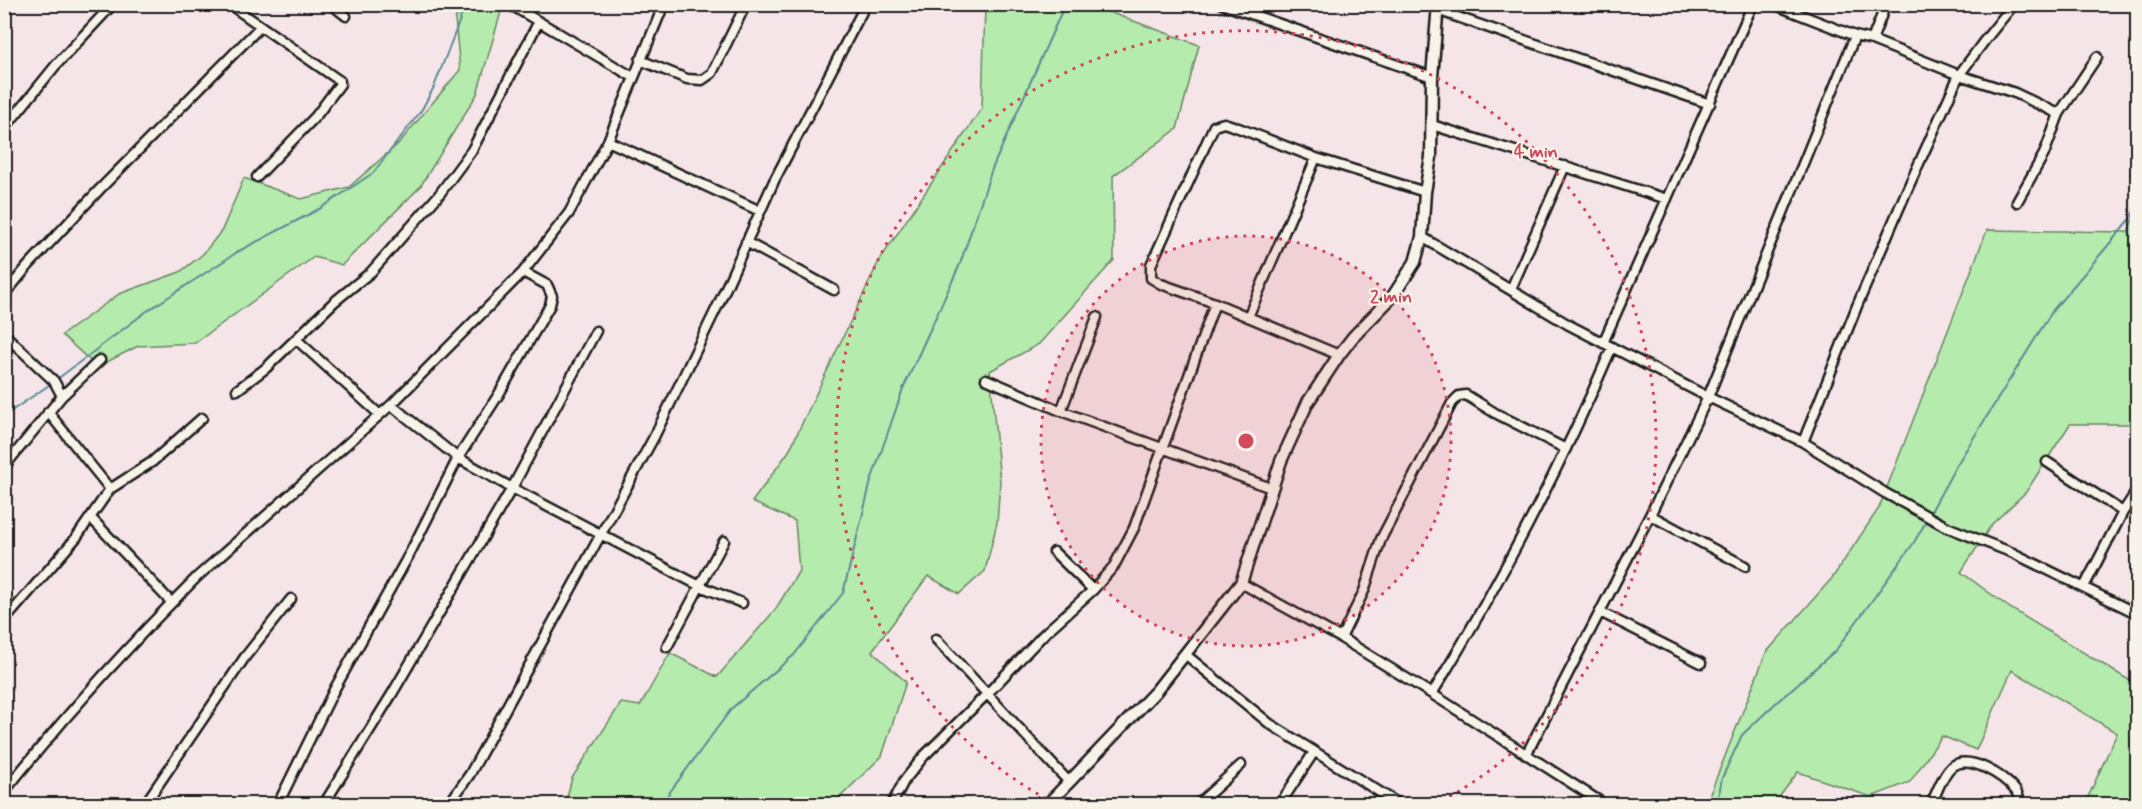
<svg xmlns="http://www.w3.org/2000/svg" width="2142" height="809" viewBox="0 0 2142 809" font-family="Mynerve,sans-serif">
<rect width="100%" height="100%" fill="#f5e5e8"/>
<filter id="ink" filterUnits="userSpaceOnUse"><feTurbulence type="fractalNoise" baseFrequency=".0167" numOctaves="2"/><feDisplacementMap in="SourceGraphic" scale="12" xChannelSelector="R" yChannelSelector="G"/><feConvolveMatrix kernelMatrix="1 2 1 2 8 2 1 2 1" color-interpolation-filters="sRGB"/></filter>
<g filter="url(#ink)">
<!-- green -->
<path fill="#b5ebad" stroke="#688464" stroke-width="1.5" d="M464,5H503L477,94L420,187L342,265L314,257L195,343L138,346L97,367L62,335L119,294L180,272L203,254L222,230L244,178L301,199L349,187L399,143L460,70L455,19Z
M985,5H1099L1098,8L1199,45L1177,129L1113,176L1114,260L1039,344L990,371L1000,482L997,523L985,571L959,594L928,576L872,651L906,682L882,756L833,804H565L572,778L621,703L640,706L670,653L717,677L775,610L799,571L795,521L752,502L789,451L879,261L982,108Z
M2137,208V424H2070L2026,492L1992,524L1961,572L2010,608L2137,685V804H2085L2117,733L2012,670L1976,750L1942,736L1910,782L1871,797L1798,772L1774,804H1706L1766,653L1833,577L1879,508L1987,230L2128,232Z"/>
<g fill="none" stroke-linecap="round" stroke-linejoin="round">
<!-- stream -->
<path stroke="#5c8996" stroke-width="2" d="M56,380L147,311L239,251L321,208L373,173L421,111L434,87L466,4
M4,416L52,383
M1929,515L1956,466L2053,310L2128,222L2138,204
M661,804L732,708L794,655L843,593L871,481L903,389L960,264L992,169L1065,4
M1717,804L1722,778L1742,735L1778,701L1836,650L1913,544L1927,520"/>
<!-- minor casing -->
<g stroke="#1c1c1c" stroke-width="13">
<path id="minor" d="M229,4L340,81V84L316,116L257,177
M331,4L346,16
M509,4L633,77
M1222,4L1432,77
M1773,4L1855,36L1872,40L1959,75L2015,93L2059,114
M1437,10L1710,104
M1872,40L1886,4
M640,60L687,79L702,80L712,73L746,4
M1432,125L1667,199
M4,129L56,65L113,4
M608,141L760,211
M2017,202L2044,154L2059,114L2097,57
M1422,237L1569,325L1708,397L1803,442L1885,493L1947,527L2013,553L2138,614
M746,242L834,290
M1511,289L1565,166
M4,295L28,266L100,189L260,27
M1248,317L1316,158
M4,334L54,381L62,396
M297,340L379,414
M1603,343L1753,4
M1339,355L1215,303L1161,284L1151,278V265L1214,126L1224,123L1236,127L1316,158L1425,192
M986,379L1061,411L1271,488
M237,390L266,368L334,302L371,272L438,196L472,150L538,23
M391,405L458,458L512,488L700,586L742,603
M1061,411L1097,317
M48,412L110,489
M1803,442L1857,306L1907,190L1959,75L1985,40L2014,4
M2047,462L2123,512
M4,467L62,396L100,360
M1650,515L1745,566
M91,518L171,602
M1054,552L1093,590
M1241,583L1341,638L1432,694L1604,804
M2084,587L2123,512L2138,489
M1600,612L1701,663
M4,621L76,538L110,489L152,462L202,418
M1341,638L1364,591L1381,539L1452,403L1459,396L1466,395L1495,413L1566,449
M936,639L1068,781
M667,647L724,541
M1185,654L1270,724L1399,804
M1432,694C1500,583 1561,467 1612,347
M1526,755L1650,515L1708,397L1855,36
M4,792C64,717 129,645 197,577L391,405L523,272L569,213L608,141L664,4
M145,804L245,657L291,599
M278,804L334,690L410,553L458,458L499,394L550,305L552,296L547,285L523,272
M324,804L392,694L512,488L596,331
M449,804L470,774L654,437L720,301L774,181L866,4
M892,804L904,781L924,756L988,693L1045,633L1093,590L1114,566L1134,528L1215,303
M1198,804L1241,765
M1280,804L1314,752
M1931,804C1937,793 1942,775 1951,767C1969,753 2004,776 2016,791C2018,795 2020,801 2021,804"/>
</g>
<!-- tertiary casing -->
<g stroke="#1c1c1c" stroke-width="15">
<path id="tertiary" d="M1048,804L1156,691L1241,583L1281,461L1308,402L1339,355L1353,337L1393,296L1415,262L1422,237L1425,192L1431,157L1432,77L1438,4"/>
</g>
<!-- minor -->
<use href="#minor" stroke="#f7f3e8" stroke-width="8"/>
<!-- tertiary -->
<use href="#tertiary" stroke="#f7f3e8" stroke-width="10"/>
</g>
</g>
<!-- distance rings -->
<circle cx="1246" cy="441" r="205" fill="#d1495b" fill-opacity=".12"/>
<g fill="none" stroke="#d1495b" stroke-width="3" stroke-dasharray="3 6">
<circle cx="1246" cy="441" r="205"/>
<path d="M1054 803A410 410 0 1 1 1438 803"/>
</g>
<circle cx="1246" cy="441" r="9" fill="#d1495b" stroke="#f7f3e8" stroke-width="3"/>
<g font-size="18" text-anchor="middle" font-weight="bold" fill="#d1495b" stroke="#f7f3e8" stroke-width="4.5" stroke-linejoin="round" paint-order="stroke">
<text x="1536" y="157">4 min</text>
<text x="1391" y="302">2 min</text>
</g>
<!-- margin -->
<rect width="2142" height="809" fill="none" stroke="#f7f3e8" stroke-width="24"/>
<rect x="12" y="12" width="2118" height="785" fill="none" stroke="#1c1c1c" stroke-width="2" filter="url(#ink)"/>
</svg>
